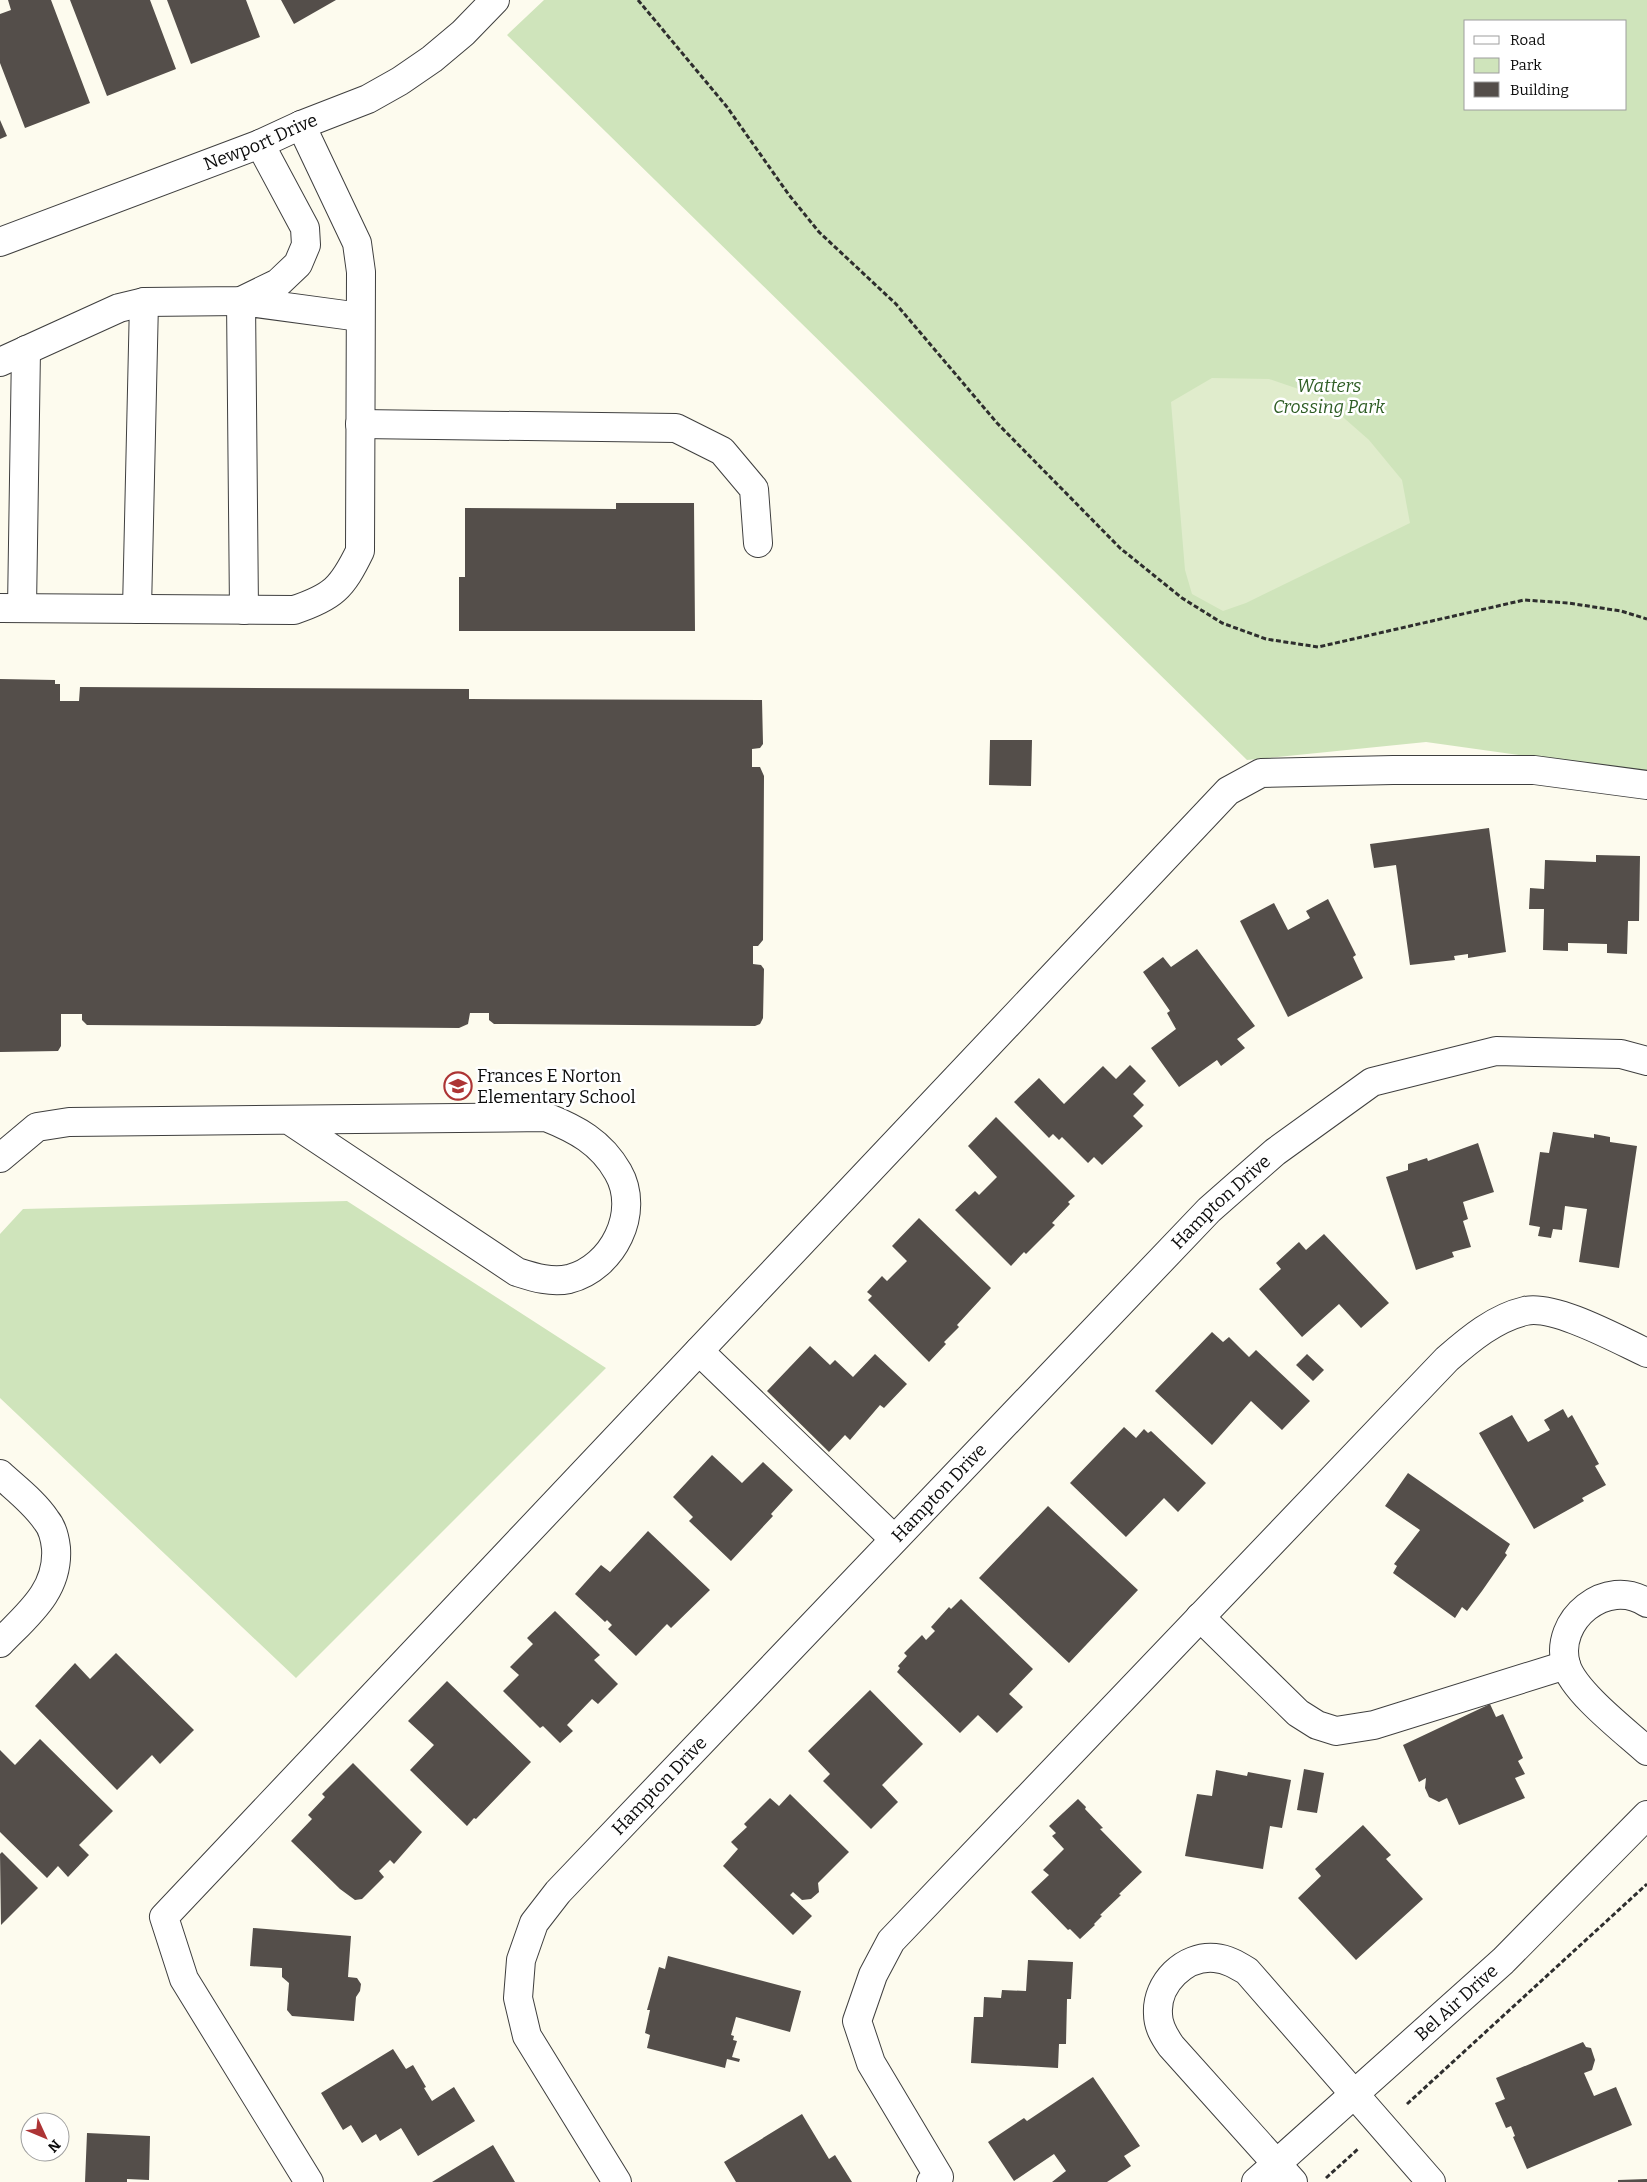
<svg xmlns="http://www.w3.org/2000/svg" width="1647" height="2182" viewBox="0 0 1647 2182" font-family="Bitter,serif">
<rect width="100%" height="100%" fill="#fdfbee"/>
<!-- green -->
<path fill="#cfe4bb" fill-rule="evenodd" d="M544,0H1647V773L1426,742L1247,760L507,35ZM1466,21H1626V109H1466Z
M347,1201L606,1368L296,1678L0,1398V1234L23,1209Z"/>
<!-- pitch -->
<path fill="#e0eccc" d="M1212,378L1269,379L1319,396L1369,440L1402,480L1410,523L1246,603L1223,611L1192,594L1185,570L1171,402Z"/>
<!-- building -->
<path fill="#544e4a" d="M8,0H51L90,103L25,128L0,63V14L11,10Z
M70,0H150L176,69L107,96Z
M167,0H246L260,37L191,64Z
M281,0H336L294,24Z
M0,120L7,136L0,139Z
M616,503H694L695,631H459V577H465V508L616,509Z
M0,679L55,680V684H60V701H79L80,687L469,689V699L762,700L763,744L760,748L752,749V767H760L764,776L763,940L758,946H753V964L761,965L764,969L763,1018L760,1024L755,1026L494,1024L489,1020V1013H470L468,1024L459,1028L87,1025L82,1020V1014H61V1046L58,1051L0,1052Z
M990,740H1032L1031,786L989,785Z
M1489,828L1506,952L1468,958V954L1454,956L1455,960L1410,965L1396,865L1374,868L1370,844Z
M1596,855L1640,856L1639,921H1628L1627,954L1607,953V944L1568,943V951L1543,950L1544,909H1529L1530,888L1544,889L1545,860L1596,862Z
M1328,899L1356,955L1353,957L1363,978L1288,1017L1240,921L1274,903L1288,930L1310,918L1306,911Z
M1197,949L1255,1026L1237,1039L1245,1048L1221,1066L1217,1060L1179,1087L1151,1048L1176,1029L1167,1013L1170,1011L1143,972L1163,957L1171,967Z
M1130,1065L1146,1081L1133,1094L1144,1105L1133,1116L1143,1126L1102,1165L1094,1157L1088,1163L1062,1137L1059,1140L1053,1134L1049,1138L1014,1102L1039,1078L1064,1104L1103,1066L1116,1079Z
M996,1117L1075,1196L1068,1202L1070,1204L1052,1223L1055,1225L1026,1254L1024,1252L1011,1266L955,1210L975,1191L979,1195L997,1177L968,1146Z
M1553,1132L1594,1138V1134L1610,1137V1142L1637,1146L1619,1268L1579,1262L1587,1209L1565,1206L1562,1230L1553,1229L1551,1238L1538,1236L1540,1227L1529,1225L1540,1152L1549,1153Z
M1478,1143L1494,1192L1463,1202L1468,1219L1463,1221L1471,1247L1452,1252L1454,1257L1416,1270L1386,1177L1408,1170V1164L1427,1158L1428,1161Z
M919,1218L991,1288L957,1325L959,1327L944,1342L946,1344L929,1362L868,1300L872,1296L867,1292L882,1276L887,1281L907,1261L892,1246Z
M1324,1234L1389,1303L1361,1328L1339,1304L1302,1337L1259,1289L1281,1269L1276,1263L1299,1242L1306,1250Z
M1212,1332L1223,1342L1229,1337L1249,1357L1256,1350L1310,1401L1282,1430L1251,1401L1212,1445L1155,1391Z
M810,1346L830,1365L835,1360L853,1377L875,1354L907,1384L884,1408L880,1405L850,1440L845,1435L829,1452L767,1391Z
M1307,1354L1324,1370L1313,1381L1296,1365Z
M1563,1409L1568,1418L1572,1415L1599,1464L1595,1466L1606,1485L1582,1498L1584,1501L1534,1529L1479,1433L1512,1415L1528,1442L1550,1430L1544,1420Z
M1124,1427L1136,1438L1144,1429L1148,1433L1151,1431L1206,1483L1178,1512L1164,1498L1126,1537L1070,1483Z
M712,1455L742,1483L763,1462L793,1490L771,1514L773,1516L731,1561L689,1521L693,1517L673,1497Z
M1408,1473L1510,1544L1505,1553L1507,1555L1482,1591L1467,1611L1462,1607L1455,1618L1393,1573L1397,1566L1394,1564L1420,1530L1385,1506Z
M1048,1506L1138,1590L1069,1663L979,1578Z
M648,1531L710,1590L671,1628L667,1624L636,1656L608,1629L612,1625L607,1620L605,1622L575,1594L601,1565L610,1572Z
M961,1599L1033,1669L1009,1694L1023,1707L997,1733L978,1715L960,1733L897,1672L900,1668L898,1666L907,1656L904,1653L922,1635L926,1640L935,1631L931,1627L949,1607L951,1609Z
M555,1611L600,1655L594,1660L618,1684L598,1704L592,1699L567,1725L573,1731L560,1743L543,1726L540,1728L503,1691L519,1675L510,1667L533,1644L527,1638Z
M116,1653L194,1730L160,1764L152,1755L117,1790L35,1706L75,1663L90,1679Z
M447,1681L531,1762L476,1819L474,1818L467,1826L410,1770L434,1745L408,1721Z
M870,1690L923,1744L882,1785L898,1802L871,1829L823,1781L830,1774L808,1751Z
M1490,1704L1496,1717L1503,1714L1523,1758L1518,1761L1525,1774L1515,1778L1525,1798L1459,1825L1447,1798L1439,1802L1429,1797L1425,1788L1426,1778L1419,1782L1403,1745Z
M40,1739L113,1811L79,1845L89,1855L68,1877L58,1866L47,1878L0,1832V1750L15,1765Z
M353,1763L422,1832L394,1864L390,1860L379,1871L384,1877L362,1899L355,1900L340,1889L291,1841L312,1819L308,1815L325,1797L322,1794Z
M1304,1769L1324,1773L1317,1813L1297,1810Z
M1216,1770L1247,1776L1248,1772L1291,1780L1282,1828L1270,1826L1263,1869L1185,1856L1197,1794L1212,1796Z
M790,1794L849,1852L818,1883L819,1892L811,1899L802,1900L793,1892L790,1895L812,1916L793,1935L723,1866L738,1849L731,1842L747,1827L744,1824L770,1798L779,1806Z
M1078,1799L1086,1807L1085,1809L1103,1828L1100,1829L1142,1872L1119,1894L1121,1895L1100,1915L1102,1916L1094,1924L1095,1925L1080,1939L1070,1929L1068,1930L1031,1892L1049,1875L1043,1870L1064,1849L1052,1836L1056,1833L1049,1826Z
M1363,1825L1391,1855L1386,1859L1423,1899L1356,1960L1298,1898L1321,1876L1315,1869Z
M2,1852L38,1888L1,1925L0,1854Z
M253,1928L351,1936L348,1977L357,1978L361,1984L360,1991L356,1997L354,2021L292,2016L287,2010L289,1983L282,1977V1968L250,1966Z
M668,1956L801,1991L790,2032L736,2017L731,2035L734,2036L733,2040L737,2041L732,2057L740,2059L739,2062L727,2059L725,2068L647,2048L650,2035L645,2033L650,2010H647L659,1967L665,1969Z
M1028,1960L1073,1962L1071,1999H1067L1066,2044H1059L1058,2068L971,2063L974,2017H983L984,1997L1001,1998L1002,1990L1026,1991Z
M1583,2042L1586,2047L1591,2048L1595,2060L1592,2070L1584,2073L1594,2096L1616,2087L1632,2125L1527,2169L1513,2137L1515,2136L1511,2126L1506,2128L1495,2103L1505,2099L1496,2078Z
M393,2049L406,2069L413,2065L426,2087L424,2088L432,2101L454,2087L475,2121L418,2156L401,2128L380,2141L376,2134L362,2143L351,2125L343,2130L321,2093Z
M1093,2077L1140,2146L1124,2156L1131,2166L1107,2182H1052L1066,2171L1054,2154L1014,2181L988,2142L1024,2118L1027,2121Z
M802,2114L829,2159L835,2155L852,2182H736L724,2162Z
M87,2133L150,2136L149,2180L127,2179V2182H85Z
M493,2145L515,2182H432Z
M1647,2179V2182H1618V2180Z"/>
<g fill="none" stroke-linecap="round" stroke-linejoin="round">
<!-- minor casing -->
<g stroke="#3f3f3f" stroke-width="30">
<g id="minor">
<path id="s1" d="M0,242L260,144L301,125L368,99L400,81L432,59L463,33L495,0"/>
<path d="M0,362L119,308L144,302L241,301L278,283L298,264L306,245L305,228L260,144"/>
<path d="M360,424L676,428L722,451L754,489L758,543"/>
<path d="M0,608L294,610C333,597 342,588 360,551L361,272L357,243L301,125"/>
<path d="M22,608L26,350"/>
<path d="M137,609L144,302"/>
<path d="M244,610L241,301L360,317"/>
<path d="M0,1158L37,1127L69,1122L546,1117C576,1129 601,1142 618,1172C641,1212 613,1268 569,1279C551,1283 533,1277 517,1272L289,1120"/>
<path d="M699,1351L894,1539"/>
<path d="M0,1474C15,1488 34,1502 46,1520C52,1527 55,1539 56,1548C59,1591 27,1615 0,1643"/>
<path d="M1647,1603C1607,1576 1553,1620 1566,1665C1574,1692 1625,1731 1647,1751"/>
<path d="M1200,1617L1298,1713L1317,1725L1336,1731L1374,1725L1566,1665"/>
<path d="M309,2182L184,1979L164,1917L1228,791L1261,773L1393,770H1534L1647,785"/>
<path id="s2" d="M617,2182L527,2036L518,1998L521,1960L534,1923L558,1892L1209,1210L1275,1152L1372,1082L1496,1051L1621,1054L1647,1061"/>
<path d="M931,2182L939,2177L871,2063L857,2021L873,1975L891,1941L1447,1359C1470,1339 1495,1318 1525,1311C1554,1304 1619,1340 1647,1353"/>
<path id="s3" d="M1256,2182L1503,1961L1647,1815"/>
<path d="M1293,2182L1171,2046C1164,2036 1158,2026 1158,2014C1156,1983 1185,1955 1215,1958C1227,1959 1237,1965 1247,1971L1431,2182"/>
</g>
</g>
<!-- path -->
<path stroke="#2e2e2e" stroke-width="3" stroke-dasharray="5 2.5" stroke-linecap="butt" d="M638,0L727,107L789,195L819,232L896,304L997,423L1120,548L1182,598L1222,623L1266,639L1318,647L1524,600L1568,603L1621,611L1647,619
M1407,2104L1647,1884
M1326,2178L1358,2149"/>
<!-- minor -->
<use href="#minor" stroke="#fff" stroke-width="28"/>
</g>
<!-- icons -->
<defs>
<g id="school-ring" transform="scale(1.4375)"><circle r="9.5" fill="#fff" stroke="#ad3435" stroke-width="1.5"/><path d="M0-5L7-2L0 1L-7-2ZM-4 1L0 2.5L4 1V4Q0 6-4 4Z" fill="#ad3435"/></g>
</defs>
<g fill-rule="evenodd">
<use href="#school-ring" x="458" y="1086"/>
</g>
<g text-anchor="middle" stroke-width="5" stroke-linejoin="round" paint-order="stroke">
<!-- street labels -->
<g font-size="18" fill="#0c0c0c" stroke="#fff">
<text dy="6" stroke="none"><textPath href="#s1" startOffset="279">Newport Drive</textPath></text>
<text dy="6" stroke="none"><textPath href="#s2" startOffset="1284">Hampton Drive</textPath></text>
<text dy="6" stroke="none"><textPath href="#s2" startOffset="879">Hampton Drive</textPath></text>
<text dy="6" stroke="none"><textPath href="#s2" startOffset="474">Hampton Drive</textPath></text>
<text dy="6" stroke="none"><textPath href="#s3" startOffset="269">Bel Air Drive</textPath></text>
</g>
<!-- park labels -->
<g font-size="18" font-style="italic" fill="#2e5d24" stroke="#fff">
<text x="1329" y="392">Watters<tspan x="1329" dy="21">Crossing Park</tspan></text>
</g>
<!-- poi labels -->
<g font-size="18" fill="#0c0c0c" stroke="#fff" text-anchor="start">
<text x="477" y="1082">Frances E Norton<tspan x="477" dy="21">Elementary School</tspan></text>
</g>
</g>
<!-- legend -->
<rect x="1464" y="20" width="162" height="90" fill="#ffffff" stroke="#9e9e9e"/>
<rect x="1474" y="36" width="25" height="8" fill="#ffffff" stroke="#9e9e9e"/>
<text x="1510" y="45" font-size="15" fill="#0c0c0c">Road</text>
<rect x="1474" y="58" width="25" height="15" fill="#cfe4bb" stroke="#9e9e9e"/>
<text x="1510" y="70" font-size="15" fill="#0c0c0c">Park</text>
<rect x="1474" y="82" width="25" height="15" fill="#544e4a" stroke="#9e9e9e"/>
<text x="1510" y="95" font-size="15" fill="#0c0c0c">Building</text>
<!-- north arrow -->
<g transform="translate(45 2137) rotate(134)"><circle r="24" fill="#ffffff" stroke="#9e9e9e"/>
<path d="M0-4L9 19L0 12L-9 19Z" fill="#ad3435"/>
<text y="-8" font-size="14" font-weight="bold" text-anchor="middle" fill="#0c0c0c">N</text>
</g>
</svg>
